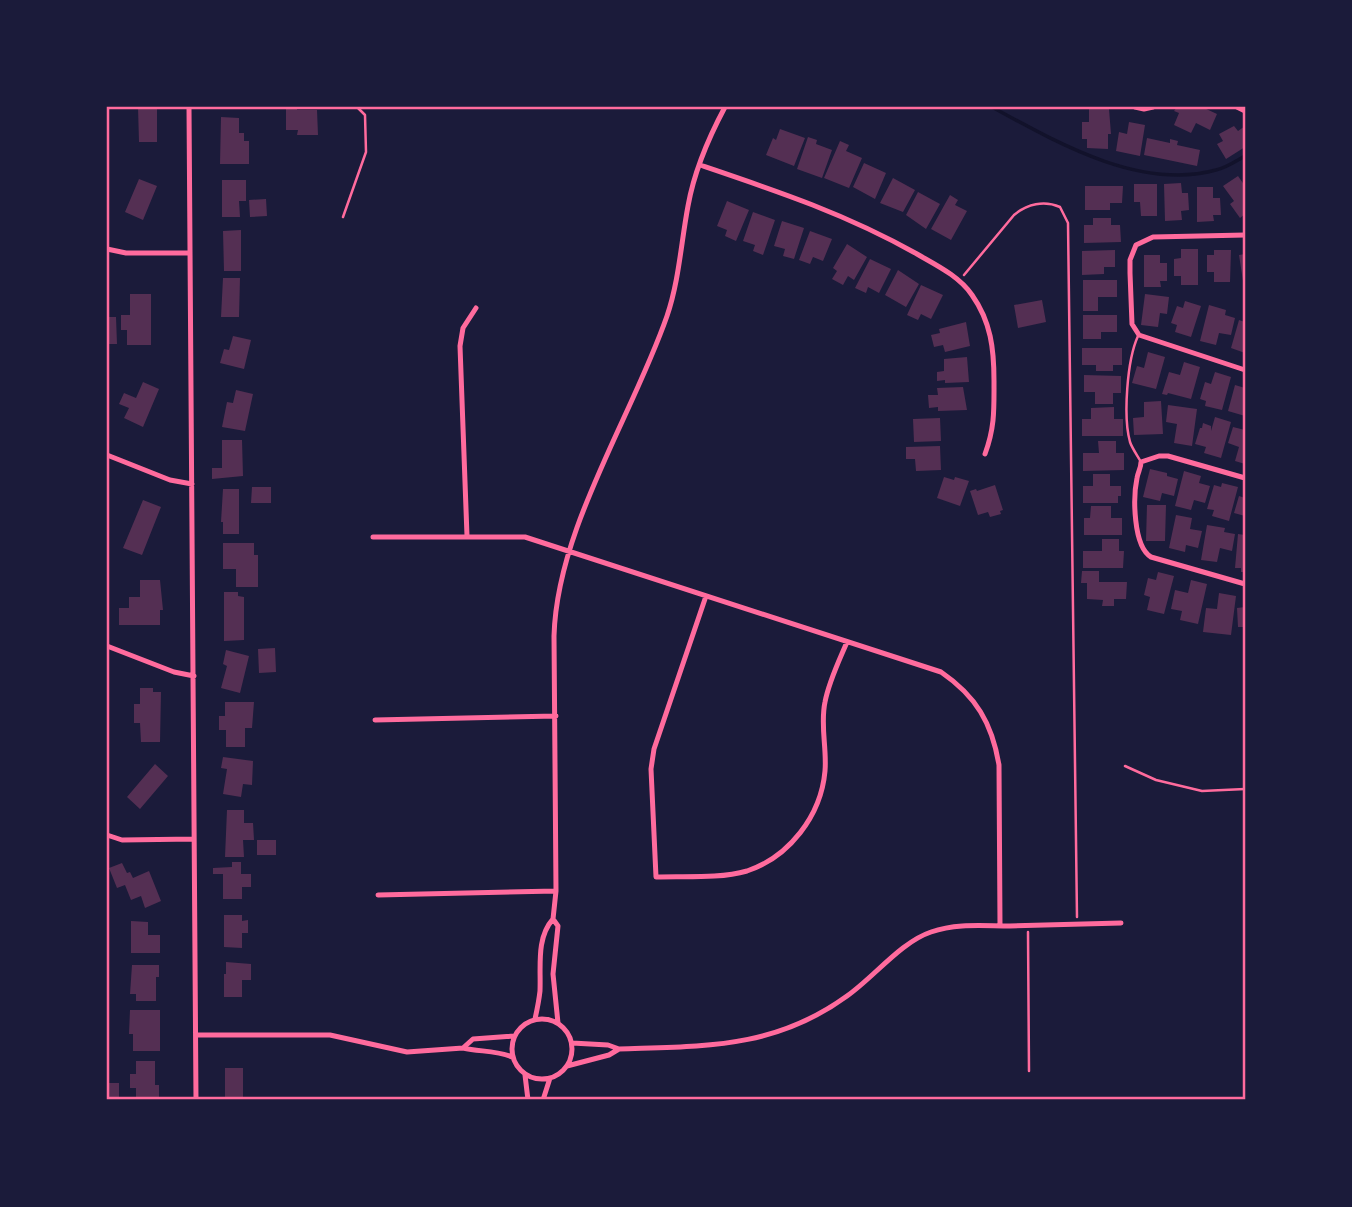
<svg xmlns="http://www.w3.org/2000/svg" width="1352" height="1207" viewBox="0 0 1352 1207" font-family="Signika,sans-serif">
<rect width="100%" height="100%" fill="#1b1b3a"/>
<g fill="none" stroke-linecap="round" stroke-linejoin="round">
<!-- stream -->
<path stroke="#12122b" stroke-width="3.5" d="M992,107C1056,142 1140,191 1216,170C1226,168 1236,161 1245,156"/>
</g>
<!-- building -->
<path fill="#542f53" d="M138,107H157V142H139Z
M286,107H297V110H317L318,135H297L298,130H286Z
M1089,107L1109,109L1111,134H1108V149L1087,148V139H1082V122H1089Z
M1177,107H1202L1217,114L1210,130L1196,123L1191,133L1174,125L1179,113L1174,111Z
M221,117L239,118V133H244V141H249V164H220Z
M1129,122L1145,125L1140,156L1116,151L1119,132L1127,134Z
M1234,126L1238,131L1245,126V147L1226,159L1217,144L1223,141L1219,134Z
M780,129L805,138L794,166L766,155L773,138L776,140Z
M808,137L817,140L816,144L832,150L822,178L797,169Z
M1147,138L1170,143V139L1178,141L1177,145L1200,150L1197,166L1144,155Z
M840,141L849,145L846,151L862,158L849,188L824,178Z
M864,163L886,173L875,199L853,187Z
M1238,176L1245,186V214L1240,218L1230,204L1234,201L1223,186Z
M893,178L915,190L903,212L880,203Z
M139,179L157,186L143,220L125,212Z
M222,180H246V201H239L240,217H222Z
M1181,183L1182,193H1188L1189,210L1181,211L1182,220L1165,221L1164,184Z
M1134,184H1157V216H1141L1140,202H1134Z
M1085,186H1123L1122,203H1110V210H1085Z
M1197,187H1213V198H1220L1221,215H1213L1214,221L1197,222Z
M918,192L940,204L926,229L906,215Z
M950,195L958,200L955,205L967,211L951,240L931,229Z
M266,199L267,216L250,217L249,200Z
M727,201L749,210L736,241L725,236L727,230L717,226Z
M753,212L775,220L763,255L753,251L755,245L743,241Z
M1093,218H1111V225H1120L1121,242L1084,243V225H1093Z
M782,221L804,228L794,259L783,256L785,249L774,246Z
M241,230V271H224L223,231Z
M810,231L832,239L823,261L813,257L810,264L799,260Z
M847,244L867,257L854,280L848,276L843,285L832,279L837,271L833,268Z
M1181,249H1198V285H1181V276H1174V259L1181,258Z
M1115,250V267H1104V274L1082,275V251Z
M1214,250H1231L1230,282H1214V272H1207V255H1214Z
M1245,254V281H1243L1239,255Z
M1144,255H1160V263H1167V281H1160L1161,287H1144Z
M870,259L891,269L879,293L868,287L866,293L855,288Z
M898,270L919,284L906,307L885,295Z
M223,278H240L239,317H221Z
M1083,280H1117V297H1098V311H1083Z
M921,285L943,295L931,319L921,314L918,320L907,315Z
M130,294H151V345H127V330H121V315H130Z
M1145,294L1169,297L1167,314L1160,313L1158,327L1141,325Z
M1042,300L1046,322L1018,328L1014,305Z
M1185,301L1201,306L1191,337L1175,332L1177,325L1171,323L1177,306L1183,308Z
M1209,305L1226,310L1225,315L1235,318L1231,335L1219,333L1216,345L1200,341Z
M1083,315H1117V332H1101V339H1083Z
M107,317H116L117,344H107Z
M1239,320L1245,322V353L1231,348Z
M966,322L970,346L945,352L943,345L934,347L931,335L940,333L939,329Z
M233,336L251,340L244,369L220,363L224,349L229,350Z
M1082,348H1122V365H1113V371H1096V365H1082Z
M1148,352L1165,357L1156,389L1132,383L1137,366L1144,368Z
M967,357L969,382L945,383V380L937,381V372L944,371V359Z
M1184,362L1200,367L1191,399L1168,393L1167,395L1162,394L1169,372L1180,375Z
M1215,372L1231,377L1222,410L1205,406L1206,401L1200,399L1205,382L1211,384Z
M1084,375L1121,376V393H1113V404H1095V392H1084Z
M143,382L159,389L143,427L124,418L129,408L119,404L124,393L136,398Z
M1235,385L1245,388V416L1228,411Z
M963,387L967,410L938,411V407L929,408L928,395H938L937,388Z
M236,390L253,394L245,431L222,427L227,402L233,403Z
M1161,401L1163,434L1134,435L1133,418L1144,417V402Z
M1168,405L1197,409L1192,446L1174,443L1177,424L1166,422Z
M1114,407V419H1123V436H1082V419H1091V408Z
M1215,417L1231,422L1221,458L1204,453L1206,447L1195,444L1200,428H1202L1203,423L1211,426V431Z
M940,418L941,441L914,442L913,419Z
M1233,427L1245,430V464L1235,461L1239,447L1228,443Z
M222,440H242L243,476L212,479V468H222Z
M1098,441H1116V453H1124V470L1083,471V453H1099Z
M940,446L941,470L916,471L915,459H906V447Z
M1150,469L1167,473V476L1178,479L1174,496L1162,493L1160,501L1143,497Z
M1184,471L1201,476L1199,483L1210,486L1205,503L1194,500L1191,510L1175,506Z
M1093,474H1110V486H1121V496H1118V503H1083V486H1093Z
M944,477L954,480L955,477L969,481L960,506L937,498Z
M1222,483L1238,487L1229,521L1212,516L1214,510L1207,509L1214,485L1221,487Z
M995,485L1003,510L1000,511L1001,514L990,517L988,512L978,515L970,491L976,489L977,491Z
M252,487H271V503H251Z
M223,489H239V534H223V522H221Z
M1239,496L1245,498V516L1234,513Z
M143,500L161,507L142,555L123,548Z
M1147,505H1166L1165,541H1146Z
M1091,506H1111V518H1122V535H1084V518H1090Z
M1176,515L1192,518L1190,529L1202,531L1198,548L1186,545L1185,552L1169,548Z
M1207,525L1225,528L1224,532L1235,534L1232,551L1220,548L1217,562L1201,560Z
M1238,534L1245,535V572H1241V568H1235Z
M1102,539H1119V551H1124L1123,568H1083V551H1102Z
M223,543H254V555H258V587H236V569H223Z
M1082,571H1099V582H1127L1126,599H1114V606H1102L1103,600L1087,599V583H1081Z
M1158,572L1174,576L1164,614L1147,610L1150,597L1144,595L1148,578L1156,580Z
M140,580H160L163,610H160V625H119V608H129V597H140Z
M1191,580L1207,584L1198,624L1180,620L1182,611L1171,609L1175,590L1188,593Z
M224,592H238V596L244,597V640L224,641Z
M1219,593L1236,596L1231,635L1203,632L1206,608L1217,609Z
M1245,607V627H1238L1237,608Z
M275,648L276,672L259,673L258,649Z
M226,650L249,656L240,693L221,688L227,666L223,664Z
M140,688H153V692H161L160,742H141L140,723H134V704H140Z
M225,702H254L252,728H245V747H226V730H219V716H225Z
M223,757L253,761L252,785L243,784L241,797L223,794L227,769L221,768Z
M155,764L168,776L140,809L127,797Z
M227,810H244V823H253L254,840H243L244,857H225Z
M257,840H276V855H257Z
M232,862H241V874H251V887H242V899H223V874H213V868L232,867Z
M122,863L127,873L130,872L133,878L149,871L161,901L145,908L141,896L131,900L125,885L117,888L109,868Z
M224,915H242V921L248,920V933H242V948L224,947Z
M131,921L148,922V935H160V953H131Z
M226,962L251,964V980H242V997H224V974H226Z
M132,965H159V977H156V1001H136V994H130Z
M130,1010H160V1051H133V1034H129Z
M136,1061H155V1085H159V1097H136V1088H130V1074H136Z
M225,1068H243V1100H225Z
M108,1083H119V1098H108Z"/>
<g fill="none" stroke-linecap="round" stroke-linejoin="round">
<!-- path -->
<path stroke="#ff6b9d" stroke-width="2.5" d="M964,275L1014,215C1027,204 1044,200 1060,207L1068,223L1077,917
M1028,932L1029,1071"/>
<!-- service -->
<path stroke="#ff6b9d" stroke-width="2.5" d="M343,217L366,152L365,115L357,107
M1138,336C1127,360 1123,417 1130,442C1132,448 1137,455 1141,462
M1125,766L1156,780L1202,791L1245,789"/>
<!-- minor -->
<path stroke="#ff6b9d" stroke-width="5" d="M189,107L196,1100
M1135,107L1144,109L1153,107
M1237,107L1245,111
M700,165C777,191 846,214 917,254C936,265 959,276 972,295C991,322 994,349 994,381C994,409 995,427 985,454
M1245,235L1153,237L1136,245L1130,260V273L1132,324L1139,335L1245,370
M107,249L126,253H190
M107,455L170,480L192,484
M1245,478L1168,456H1159L1141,462C1141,468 1138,472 1137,478C1133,497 1133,546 1151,557L1245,584
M467,536L460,346L463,328L476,308
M373,537H525L941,672C976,696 992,723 999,765L1000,926
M706,596L654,749L651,769L656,877C685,876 719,879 747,871C789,857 821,816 825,771C827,748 820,725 825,702C829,681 839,661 847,642
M107,646L174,672L194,676
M375,720L556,716
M107,835L122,840L194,839
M378,895L556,891
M553,919L556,891L554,636C557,529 632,417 667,316C679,281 681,243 688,206C694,172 709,137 725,107
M512 1049a30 30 0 1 1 60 0a30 30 0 1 1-60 0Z
M535,1019C537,1010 539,1000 540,991C541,967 536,938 553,919L558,926L553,974L558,1023
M197,1035H330L407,1052L463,1048
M619,1049C705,1046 774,1049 847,996C874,977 901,942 931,932C957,923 983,926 1010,926C1047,925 1084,924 1121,923
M512,1057C496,1050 479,1052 463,1048L473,1039L514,1036
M567,1066L609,1055L619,1049L608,1045L572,1043
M525,1075L528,1100
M543,1100L550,1078"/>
</g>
<!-- border -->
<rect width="1352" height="1207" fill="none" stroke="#1b1b3a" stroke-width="217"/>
<rect x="108" y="108" width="1136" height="990" fill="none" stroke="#ff6b9d" stroke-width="2.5"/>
</svg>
